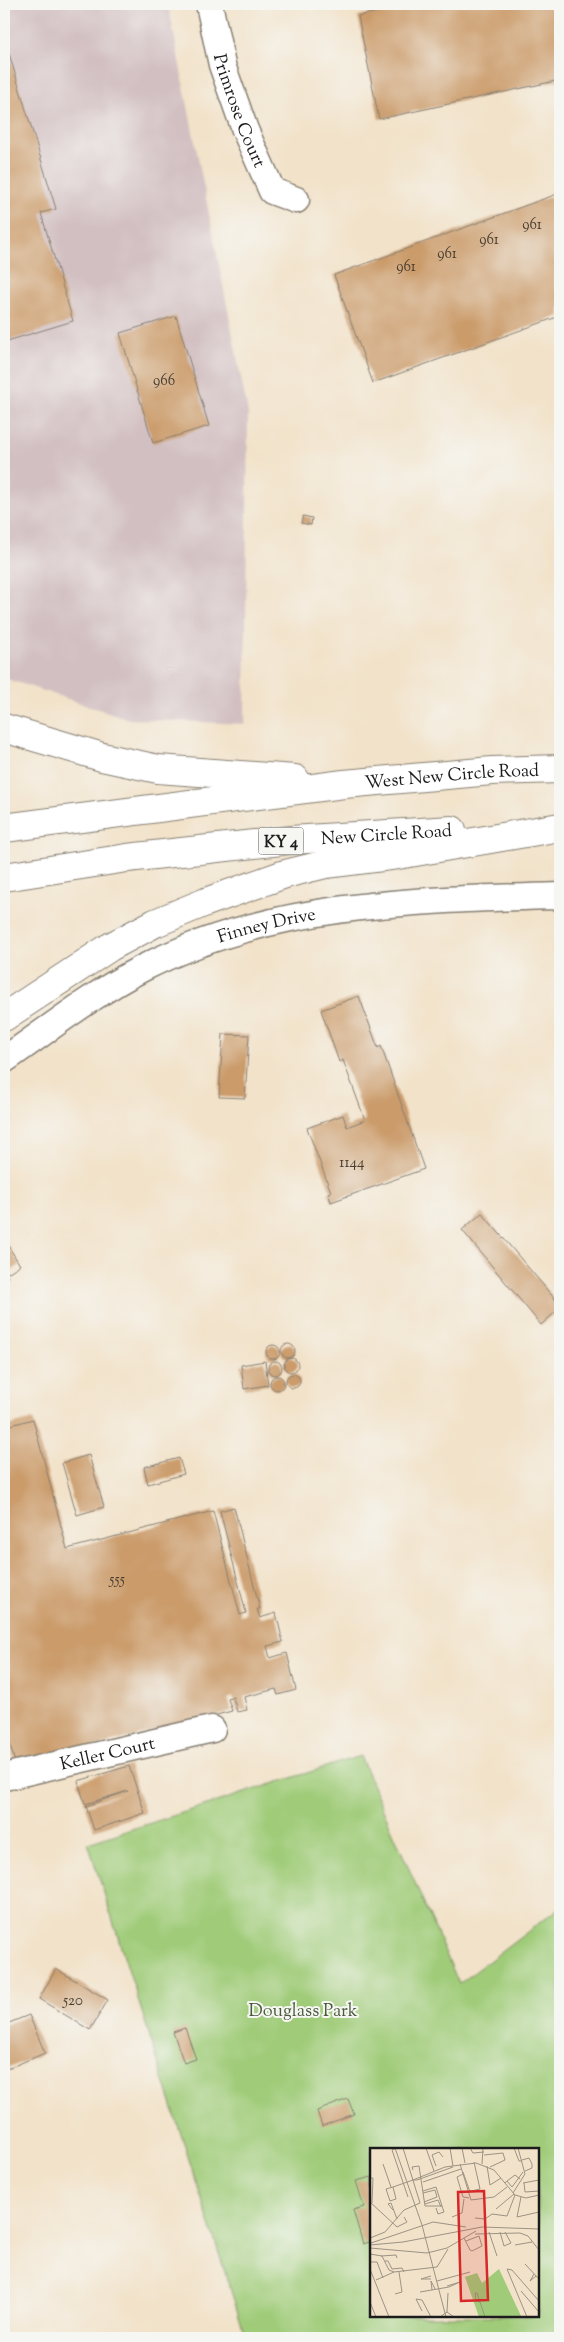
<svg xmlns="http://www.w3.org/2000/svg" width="564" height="2342" viewBox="0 0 564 2342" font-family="'Sorts Mill Goudy',serif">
<rect width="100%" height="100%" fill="#f6f6f2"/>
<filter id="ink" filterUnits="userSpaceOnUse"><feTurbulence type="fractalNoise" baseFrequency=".02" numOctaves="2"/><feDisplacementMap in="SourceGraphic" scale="10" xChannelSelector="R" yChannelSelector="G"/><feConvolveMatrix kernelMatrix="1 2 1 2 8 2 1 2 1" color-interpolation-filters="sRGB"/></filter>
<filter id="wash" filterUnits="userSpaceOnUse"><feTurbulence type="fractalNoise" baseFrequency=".0096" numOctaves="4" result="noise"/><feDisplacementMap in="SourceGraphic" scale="20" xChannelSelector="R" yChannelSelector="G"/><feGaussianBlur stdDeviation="1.12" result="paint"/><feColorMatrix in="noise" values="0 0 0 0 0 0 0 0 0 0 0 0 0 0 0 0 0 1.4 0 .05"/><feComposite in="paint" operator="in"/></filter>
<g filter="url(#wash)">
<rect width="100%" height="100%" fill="#f2e2c9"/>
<!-- industrial -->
<path fill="#d2bfc1" d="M4,4H168L248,413L245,724L129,719L4,678Z"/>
<!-- green -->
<path fill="#a0cc79" stroke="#5e744a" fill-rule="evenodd" d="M360,1756L459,1984L560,1907V2338H246L88,1843ZM372,2150H538V2316H372Z"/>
<g id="blocks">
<!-- building -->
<path fill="#cb9b6a" d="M416,4H560V80L379,119L358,16Z
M4,37L56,209L41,213L73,321L4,342Z
M560,193V316L373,383L334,275Z
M176,316L209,426L153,443L120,333Z
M303,516L312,518L311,525L301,523Z
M359,996L378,1048L381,1046L424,1169L331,1202L328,1193L331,1192L307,1128L343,1115L347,1127L365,1120L343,1060L339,1062L321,1010Z
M223,1034L249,1035L245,1098L219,1097Z
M482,1213L560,1305V1308L541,1325L462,1230Z
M4,1239L20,1265L6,1274L8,1277L4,1279Z
M281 1351a7 7 0 1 1 14 0a7 7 0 1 1-14 0Z
M266 1352a7 7 0 1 1 14 0a7 7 0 1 1-14 0Z
M284 1365a7 7 0 1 1 14 0a7 7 0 1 1-14 0Z
M265,1361L268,1385L244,1389L241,1365Z
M268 1368a7 7 0 1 1 14 0a7 7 0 1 1-14 0Z
M286 1381a7 7 0 1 1 14 0a7 7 0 1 1-14 0Z
M270 1383a7 7 0 1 1 14 0a7 7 0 1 1-14 0Z
M33,1419L67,1549L213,1511L240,1615L246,1613L220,1511L234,1507L260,1609H257L260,1618L276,1613L283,1642L267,1646L270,1658L287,1653L296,1690L278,1695L276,1689L244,1697L247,1710L237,1712L233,1697L228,1699L232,1711L16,1767L4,1721V1427Z
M89,1455L104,1507L77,1515L62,1463Z
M179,1458L184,1474L148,1484L144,1467Z
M129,1766L145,1813L94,1830L86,1806L128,1791L85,1804L78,1781Z
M56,1969L108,2000L90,2030L39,1999Z
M29,2015L45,2053L4,2070V2025Z
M185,2028L196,2059L184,2063L173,2032Z
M348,2099L354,2114L322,2126L317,2111Z
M372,2177V2241L363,2244L353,2210L364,2207L356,2181Z"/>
</g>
</g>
<g filter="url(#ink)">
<use href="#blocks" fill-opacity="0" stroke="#877f72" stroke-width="1"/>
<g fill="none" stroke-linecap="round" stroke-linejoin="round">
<!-- street casing -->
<g stroke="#877f72" stroke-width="29">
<g id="street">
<path id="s1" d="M209,4L222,65L245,130L272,191L296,200"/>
<path id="s2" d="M4,1060C49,1029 94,993 143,968C272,902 418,900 560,896"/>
<path id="s3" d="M4,1777L212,1729"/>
</g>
</g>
<!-- highway casing -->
<g stroke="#877f72" stroke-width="30">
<g id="highway">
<path d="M4,728L102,757L158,769L295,779"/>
<path id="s4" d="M4,828L344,784L492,771L560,769"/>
<path id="s5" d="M4,877L127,858L291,840L452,830"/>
<path d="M4,1017L110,947L155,923L206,902L285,874L326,864L398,855L560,827"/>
</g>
</g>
<!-- street -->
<use href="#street" stroke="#fff" stroke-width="26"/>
<!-- highway -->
<use href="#highway" stroke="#fff" stroke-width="28"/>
</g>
</g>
<g text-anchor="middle" stroke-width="4" stroke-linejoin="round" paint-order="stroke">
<!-- number labels -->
<g font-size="15" fill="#483c30">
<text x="532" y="229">961</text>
<text x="489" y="244">961</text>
<text x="447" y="258">961</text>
<text x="406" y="271">961</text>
<text x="164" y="385">966</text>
<text x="352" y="1167">1144</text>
<text x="117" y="1584">555</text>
<text x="73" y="2005">520</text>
</g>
<!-- shield labels -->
<rect fill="#f6f6f2" stroke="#5d5d5c" stroke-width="1" x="258.5" y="827.5" width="45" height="27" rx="4"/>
<g font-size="16" font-weight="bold" fill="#1c1c1c">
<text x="281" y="847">KY 4</text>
</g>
<!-- street labels -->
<g font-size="18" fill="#1c1c1c" stroke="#f6f6f2">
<text dy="6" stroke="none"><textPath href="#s1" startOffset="111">Primrose Court</textPath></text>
<text dy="6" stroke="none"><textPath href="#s4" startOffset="451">West New Circle Road</textPath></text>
<text dy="6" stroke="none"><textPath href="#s5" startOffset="385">New Circle Road</textPath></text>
<text dy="6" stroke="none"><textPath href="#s2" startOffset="298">Finney Drive</textPath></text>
<text dy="6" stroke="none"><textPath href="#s3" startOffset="106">Keller Court</textPath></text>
</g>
<!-- park labels -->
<g font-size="18" fill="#4a5a3d" stroke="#f6f6f2">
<text x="303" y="2016">Douglass Park</text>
</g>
</g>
<!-- overview -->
<g transform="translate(370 2148)">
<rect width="169" height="169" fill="#f2e2c9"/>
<path d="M129,121L151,168L109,169L95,129L107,125L112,135Z" fill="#a0cc79"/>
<path fill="none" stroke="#9c9384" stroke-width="1" d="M25,0L52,77L76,169M26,0L22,2L38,49M56,0L64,23M80,0L83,18M92,0L95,15M100,0L103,5L114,4M144,0L149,13H152M114,7L133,5L135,12L120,19M152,12L159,10L162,16V20L155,23M13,16L21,39M90,16L101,52L124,49L137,39M112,16L113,0M66,18L62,7L69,4L73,9M117,18L120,37L131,30M43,22L42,19L49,18L55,58M93,24L100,44M93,26L87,29L93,49L99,50M0,30H3L2,55M43,32L75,19L106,15L124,22L145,47L156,50L169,47M137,33L145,27L150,31M53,34L91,21M135,35L137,33L142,39L153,24M153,35L169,32M154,35L155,44L169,43M23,39L26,51L20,53L16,41L23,39L43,32H47L83,19M53,43L66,39L72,58H55M97,44L110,41L104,14M53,45L65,42L67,49L54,54M143,45L155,26L148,0M151,49L147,69L169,64M0,54L27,79L37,74L34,69M55,56L68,52L71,59M66,60L68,66L74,64L72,58M126,61L144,46M23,62L18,56L21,55L27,71M82,69L92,65L94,51M105,70L115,71L122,66L137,68L145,47M119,84L127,108M130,84L134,98L141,95L135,84M105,86L150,85L158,88L169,102M0,90L15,84L34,62L50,55L33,0M94,90L100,102L102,103L112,98L109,88L96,93M1,95L63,74L96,79M0,97L33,94L112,79L169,81M145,97L162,94M0,100L57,105L77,100L106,83M0,106L12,108L19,122L24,124L67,119L78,101M11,108L26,107L27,110M15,113H18L22,121L32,120L34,124M0,114H7L13,130M155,116L169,131M0,121L19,169M164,126L160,133L166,128M61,128L51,131H61M6,132L24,124M67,133L100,124M62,142L61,133L65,141M151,143L169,164M50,144L79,139L90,134L77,138M25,146L32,144L29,124M0,154L6,169M110,154L106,153L105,145H107L115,169M52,163L46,151L52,152L61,169M77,164L78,145M70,169L77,164L84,169M157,169L137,121L142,122L169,153"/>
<path fill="#d62828" fill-opacity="0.15" stroke="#d62828" stroke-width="2.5" d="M114,43L118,152L91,153L88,44Z"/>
<rect width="169" height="169" fill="none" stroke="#1c1c1c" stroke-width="2.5"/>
</g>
<!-- margin -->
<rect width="564" height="2342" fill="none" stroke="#f6f6f2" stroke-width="20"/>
</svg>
